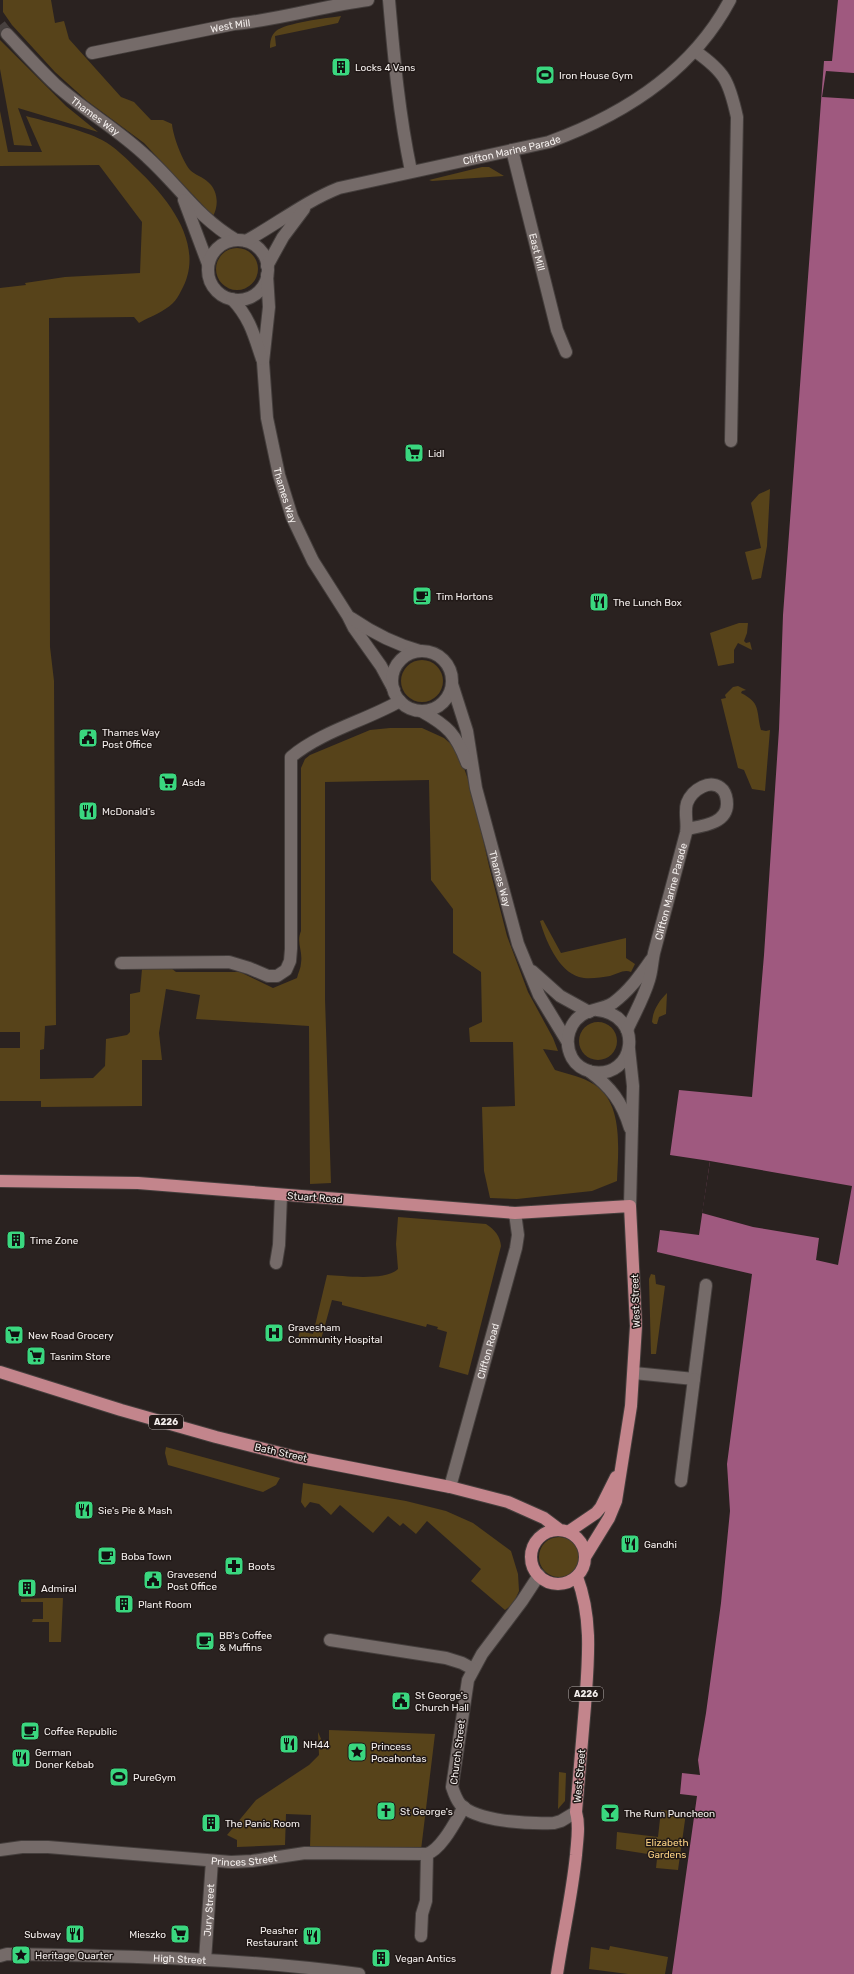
<svg xmlns="http://www.w3.org/2000/svg" width="854" height="1974" viewBox="0 0 854 1974" font-family="Rubik,sans-serif">
<rect width="100%" height="100%" fill="#2a2220"/>
<!-- green -->
<path fill="#57431a" d="M3,0H51L55,23L64,21L69,39L121,97L134,102L151,120H163L172,124C173,136 182,160 190,170C195,175 203,177 208,182C218,190 219,206 213,216L144,143L86,100L55,72L12,25L3,12Z
M341,16L338,23L275,36L276,46L270,48C270,42 271,35 276,31C285,23 327,18 341,16Z
M0,40L66,106L98,132L18,108L32,146L14,145L0,69Z
M0,111L8,152H42L26,116C48,122 83,130 102,140C115,147 127,159 137,169C168,198 207,246 181,291C179,295 176,300 173,303C164,312 149,317 139,323L134,317L49,318L50,647L54,681L56,1025L45,1026L44,1049L40,1050V1079L93,1078L105,1066L106,1039L127,1035L130,1032V994L140,992L142,969L171,968L176,972H240L273,988L297,978C298,973 301,968 301,963C303,950 296,943 301,931V768L305,759L310,755L370,730L390,728H422L444,738L452,745L461,760L472,790L489,866L507,936L528,992L553,1038L558,1051L543,1049L555,1070C568,1074 583,1077 595,1085C624,1104 618,1152 617,1181L592,1191L517,1199L490,1198L484,1171L482,1107L515,1106L513,1042H470L469,1028L482,1022L481,972L453,953V909L431,880L429,780L325,782V999L331,1183L310,1184L309,1026L196,1019L200,995L166,989L159,1033L162,1060H142V1106L41,1107V1101H0V1048H20V1032H0V288L26,285L25,283L65,277L140,273L142,222L99,165L0,166Z
M482,167H489L504,176L432,181L429,180Z
M216 269a21 21 0 1 1 42 0a21 21 0 1 1-42 0Z
M770,489L767,546L761,578L752,580L745,552L761,548L751,503L759,494Z
M739,623H748L747,633L744,641L746,643L750,642L752,650L738,643L734,650V663L718,666L710,633Z
M401 681a21 21 0 1 1 42 0a21 21 0 1 1-42 0Z
M738,686L746,690L742,691L741,693C761,703 756,710 761,730L766,731L770,730L765,791L752,789L744,770L738,768L721,699L726,698L725,695L733,687Z
M543,920L561,953L626,938V958L635,964L631,972C624,969 617,974 610,976C601,977 589,980 579,977C558,971 545,939 540,921Z
M667,993L666,1014L659,1017L657,1024H654L652,1022C653,1010 659,1001 667,993Z
M579 1041a19 19 0 1 1 38 0a19 19 0 1 1-38 0Z
M398,1217L486,1224C495,1230 500,1236 501,1246L468,1375L439,1367L447,1332L437,1329L438,1327L427,1324L426,1327L342,1305V1302L332,1300L320,1343L298,1338L300,1331L313,1334L327,1275C344,1276 387,1281 398,1269L396,1244Z
M651,1274L655,1275L656,1284L665,1286L656,1354H651L649,1279Z
M166,1447L280,1478L276,1485L263,1492L168,1465L165,1453Z
M303,1483L406,1501L446,1511L473,1523L511,1551L518,1574L519,1591L513,1604L505,1610L471,1581L481,1569L427,1521L416,1534L403,1523L400,1526L388,1516L373,1533L340,1505L331,1515L319,1504L310,1502L305,1508L301,1502Z
M539 1557a20 20 0 1 1 40 0a20 20 0 1 1-40 0Z
M45,1598H63L61,1642H49V1622H32L33,1619H43V1602H21V1599Z
M329,1730L435,1734L421,1850L310,1847L311,1815L286,1814L285,1845L237,1847V1840L227,1835L256,1800L309,1765L319,1755L318,1732L322,1741L329,1740Z
M559,1772L566,1773L565,1801L558,1809Z
M661,1810L686,1813L678,1870L656,1868L657,1859L654,1855L616,1849L617,1832L658,1837Z
M610,1946L668,1957L665,1974H628L589,1969L591,1947L609,1950Z"/>
<!-- water -->
<path fill="#9f597f" d="M838,0H854V1974H672L697,1796L680,1794L682,1773L700,1775L698,1760L706,1713L721,1603L730,1511L727,1464L752,1274L657,1252L660,1230L699,1235L710,1161L670,1155L679,1090L752,1097L764,955L779,729L783,615L824,61H832Z"/>
<!-- pier -->
<path fill="#2a2220" d="M826,71L854,73V99L822,97Z
M710,1161L852,1186L838,1265L816,1260L819,1238L753,1227L702,1213Z"/>
<g fill="none" stroke-linecap="round" stroke-linejoin="round">
<!-- minor-tunnel -->
<path stroke="#48413f" stroke-width="12" stroke-dasharray="12 6" stroke-linecap="butt" d="M0,25L7,34"/>
<!-- minor casing -->
<g stroke="#443e3c" stroke-width="14">
<g id="minor">
<path d="M389,0C394,58 399,114 411,171"/>
<path id="s1" d="M7,34C23,51 39,69 56,85C85,111 119,130 147,157C179,186 197,217 236,240"/>
<path d="M695,51C725,72 729,81 737,117L731,441"/>
<path id="s2" d="M92,53L234,24C279,20 323,6 368,0"/>
<path id="s3" d="M512,150L557,330L566,352"/>
<path d="M184,200L208,264"/>
<circle cx="238" cy="270" r="30"/>
<path id="s4" d="M246,241C277,224 306,201 339,188L549,142C623,115 692,72 730,0"/>
<path d="M267,266L283,237L304,209"/>
<path id="s5" d="M267,275L269,307L263,362L267,418L279,475L292,517L313,561L348,616L354,628L381,666L394,690"/>
<path d="M232,299C250,318 254,335 262,359"/>
<path d="M351,618C373,633 394,644 420,651"/>
<circle cx="422" cy="681" r="30"/>
<path id="s6" d="M452,684L467,731L476,788L518,944L539,995L567,1041"/>
<path d="M421,711C448,726 456,734 467,763"/>
<path d="M121,963L229,962L249,968L268,976H277L286,970L290,961L291,949V757C322,731 365,721 400,701"/>
<path d="M532,971L560,996L589,1012"/>
<path d="M597,1010C645,1015 636,1079 592,1072C584,1070 576,1065 572,1058C563,1041 569,1020 587,1012C596,1009 605,1008 613,1003C629,991 640,976 651,960"/>
<path id="s7" d="M627,1030C635,1013 644,997 649,980C652,971 652,962 654,953C665,913 675,873 686,833C688,823 684,812 687,803C692,790 711,777 723,790C726,794 727,800 727,804C727,824 701,826 687,829"/>
<path d="M629,1049L633,1086L630,1206"/>
<path d="M589,1071C611,1087 622,1102 630,1128"/>
<path d="M276,1263L279,1245L281,1195"/>
<path d="M634,1373L694,1379L706,1285"/>
<path d="M681,1481L694,1379"/>
<path id="s8" d="M450,1487L516,1248L518,1235L515,1213"/>
<path d="M539,1575L522,1601L482,1654L468,1680L452,1787C454,1793 456,1799 460,1804C476,1822 530,1824 554,1823L561,1821L576,1812"/>
<path d="M330,1640L446,1658L462,1663L473,1669"/>
<path id="s9" d="M0,1850L22,1847H48L231,1862L252,1861L305,1853L427,1854C442,1849 456,1820 464,1807"/>
<path d="M421,1936L422,1914L426,1901L427,1854"/>
<path id="s10" d="M0,1956L7,1954C125,1956 242,1958 359,1974"/>
<path id="s11" d="M205,1960L212,1861"/>
</g>
</g>
<!-- major casing -->
<g stroke="#443e3c" stroke-width="14">
<path id="major" d="M0,1181L138,1183L515,1213L630,1206L636,1326L631,1406L616,1501L609,1518L585,1557
M0,1372L121,1410L216,1437L296,1457L450,1487L508,1502L544,1518L560,1530
M531 1557a27 27 0 1 1 54 0a27 27 0 1 1-54 0Z
M568,1532L596,1513L601,1507L616,1477
M557,1974C563,1934 572,1895 576,1855C577,1841 580,1826 576,1812C579,1777 582,1742 585,1706C588,1662 593,1619 577,1577"/>
</g>
<!-- minor -->
<use href="#minor" stroke="#756b69" stroke-width="12"/>
<!-- major -->
<use href="#major" stroke="#c3858c" stroke-width="12"/>
</g>
<!-- icons -->
<defs>
<g id="building-square" transform="scale(1)"><rect x="-9" y="-9" width="18" height="18" rx="4" fill="#3ad77f" stroke="#211917"/><path d="M-4-6H4V6H1V3H-1V6H-4ZM-2.5-4.3h1.7v1.8h-1.7ZM.8-4.3h1.7v1.8H.8ZM-2.5-1h1.7V.8h-1.7ZM.8-1h1.7V.8H.8Z" fill="#111"/></g>
<g id="stadium-square" transform="scale(1)"><rect x="-9" y="-9" width="18" height="18" rx="4" fill="#3ad77f" stroke="#211917"/><path d="M0-5a6.5 5 0 1 0 0 10a6.5 5 0 1 0 0-10ZM-3.5-1.8h7v3.6h-7Z" fill="#111"/></g>
<g id="supermarket-square" transform="scale(1)"><rect x="-9" y="-9" width="18" height="18" rx="4" fill="#3ad77f" stroke="#211917"/><path d="M-6-5.5h2.5l.6 2H6L4.5 2H-2.5L-4.4-4H-6ZM-1.5 3.2a1.3 1.3 0 1 0 .1 0ZM3 3.2a1.3 1.3 0 1 0 .1 0Z" fill="#111"/></g>
<g id="cafe-square" transform="scale(1)"><rect x="-9" y="-9" width="18" height="18" rx="4" fill="#3ad77f" stroke="#211917"/><path d="M-5.5-4.5H6V0H3Q3 3.5 0 3.5H-2.5Q-5.5 3.5-5.5 0ZM3-3.2v2h1.7v-2ZM-6 4.5H4V6H-6Z" fill="#111"/></g>
<g id="restaurant-square" transform="scale(1)"><rect x="-9" y="-9" width="18" height="18" rx="4" fill="#3ad77f" stroke="#211917"/><path d="M-5-6h1v4h1v-4h1v4h1v-4h1v5L-1.5 .5V6h-2V.5L-5-1ZM5-6V6H3V1.5H1.5Q1.5-4 5-6Z" fill="#111"/></g>
<g id="civic-square" transform="scale(1)"><rect x="-9" y="-9" width="18" height="18" rx="4" fill="#3ad77f" stroke="#211917"/><path d="M-.6-6.5H3V-4.5H.6V-3L4-1V1h2V6H-6V1h2V-1L-.6-3ZM-1.2 2.5V6h2.4V2.5Z" fill="#111"/></g>
<g id="hospital-square" transform="scale(1)"><rect x="-9" y="-9" width="18" height="18" rx="4" fill="#3ad77f" stroke="#211917"/><path d="M-5-5h3v3.5h4V-5h3V5h-3V1.5h-4V5h-3Z" fill="#111"/></g>
<g id="pharmacy-square" transform="scale(1)"><rect x="-9" y="-9" width="18" height="18" rx="4" fill="#3ad77f" stroke="#211917"/><path d="M-2-6h4v4h4v4h-4v4h-4v-4h-4v-4h4Z" fill="#111"/></g>
<g id="sight-square" transform="scale(1)"><rect x="-9" y="-9" width="18" height="18" rx="4" fill="#3ad77f" stroke="#211917"/><path d="M0-6L1.8-2.2L6-1.7L2.9 1.2L3.7 5.4L0 3.3L-3.7 5.4L-2.9 1.2L-6-1.7L-1.8-2.2Z" fill="#111"/></g>
<g id="church-square" transform="scale(1)"><rect x="-9" y="-9" width="18" height="18" rx="4" fill="#3ad77f" stroke="#211917"/><path d="M-1.2-6h2.4v3.5h3.3v2.4h-3.3V6h-2.4V-.1h-3.3v-2.4h3.3Z" fill="#111"/></g>
<g id="bar-square" transform="scale(1)"><rect x="-9" y="-9" width="18" height="18" rx="4" fill="#3ad77f" stroke="#211917"/><path d="M-6-5H6L.8 .8V4.5H3.5V6h-7V4.5H-.8V.8Z" fill="#111"/></g>
</defs>
<g fill-rule="evenodd">
<use href="#building-square" x="341" y="67"/>
<use href="#stadium-square" x="545" y="75"/>
<use href="#supermarket-square" x="414" y="453"/>
<use href="#cafe-square" x="422" y="596"/>
<use href="#restaurant-square" x="599" y="602"/>
<use href="#civic-square" x="88" y="738"/>
<use href="#supermarket-square" x="168" y="782"/>
<use href="#restaurant-square" x="88" y="811"/>
<use href="#building-square" x="16" y="1240"/>
<use href="#hospital-square" x="274" y="1333"/>
<use href="#supermarket-square" x="14" y="1335"/>
<use href="#supermarket-square" x="36" y="1356"/>
<use href="#restaurant-square" x="84" y="1510"/>
<use href="#restaurant-square" x="630" y="1544"/>
<use href="#cafe-square" x="107" y="1556"/>
<use href="#pharmacy-square" x="234" y="1566"/>
<use href="#civic-square" x="153" y="1580"/>
<use href="#building-square" x="27" y="1588"/>
<use href="#building-square" x="124" y="1604"/>
<use href="#cafe-square" x="205" y="1641"/>
<use href="#civic-square" x="401" y="1701"/>
<use href="#cafe-square" x="30" y="1731"/>
<use href="#restaurant-square" x="289" y="1744"/>
<use href="#sight-square" x="357" y="1752"/>
<use href="#restaurant-square" x="21" y="1758"/>
<use href="#stadium-square" x="119" y="1777"/>
<use href="#church-square" x="386" y="1811"/>
<use href="#bar-square" x="610" y="1813"/>
<use href="#building-square" x="211" y="1823"/>
<use href="#restaurant-square" x="75" y="1934"/>
<use href="#supermarket-square" x="180" y="1934"/>
<use href="#restaurant-square" x="312" y="1936"/>
<use href="#sight-square" x="21" y="1955"/>
<use href="#building-square" x="381" y="1958"/>
</g>
<g text-anchor="middle" stroke-width="3" stroke-linejoin="round" paint-order="stroke">
<!-- shield labels -->
<g fill="#211917" stroke="#b5afad" stroke-width="1">
<rect x="149" y="1415" width="34" height="14" rx="3"/>
<rect x="569" y="1687" width="34" height="14" rx="3"/>
</g>
<g font-size="9" font-weight="bold" fill="#f4efed">
<text x="166" y="1425">A226</text>
<text x="586" y="1697">A226</text>
</g>
<!-- street labels -->
<g font-size="10" fill="#f4efed" stroke="#211917">
<text dy="4" stroke="none"><textPath href="#s2" startOffset="141">West Mill</textPath></text>
<text dy="4" stroke="none"><textPath href="#s1" startOffset="121">Thames Way</textPath></text>
<text dy="4" stroke="none"><textPath href="#s4" startOffset="284">Clifton Marine Parade</textPath></text>
<text dy="4" stroke="none"><textPath href="#s3" startOffset="105">East Mill</textPath></text>
<text dy="4" stroke="none"><textPath href="#s5" startOffset="223">Thames Way</textPath></text>
<text dy="4" stroke="none"><textPath href="#s6" startOffset="201">Thames Way</textPath></text>
<text dy="4" stroke="none"><textPath href="#s7" startOffset="146">Clifton Marine Parade</textPath></text>
<text transform="translate(315 1197) rotate(4)" y="4">Stuart Road</text>
<text transform="translate(635 1301) rotate(-92)" y="4">West Street</text>
<text dy="4" stroke="none"><textPath href="#s8" startOffset="141">Clifton Road</textPath></text>
<text transform="translate(281 1452) rotate(13)" y="4">Bath Street</text>
<text transform="translate(457 1752) rotate(-83)" y="4">Church Street</text>
<text transform="translate(579 1776) rotate(-85)" y="4">West Street</text>
<text dy="4" stroke="none"><textPath href="#s9" startOffset="245">Princes Street</textPath></text>
<text dy="4" stroke="none"><textPath href="#s11" startOffset="50">Jury Street</textPath></text>
<text dy="4" stroke="none"><textPath href="#s10" startOffset="180">High Street</textPath></text>
</g>
<!-- poi labels -->
<g font-size="10" fill="#f4efed" stroke="#211917" text-anchor="start">
<text x="355" y="71">Locks 4 Vans</text>
<text x="559" y="79">Iron House Gym</text>
<text x="428" y="457">Lidl</text>
<text x="436" y="600">Tim Hortons</text>
<text x="613" y="606">The Lunch Box</text>
<text x="102" y="736">Thames Way<tspan x="102" dy="12">Post Office</tspan></text>
<text x="182" y="786">Asda</text>
<text x="102" y="815">McDonald's</text>
<text x="30" y="1244">Time Zone</text>
<text x="288" y="1331">Gravesham<tspan x="288" dy="12">Community Hospital</tspan></text>
<text x="28" y="1339">New Road Grocery</text>
<text x="50" y="1360">Tasnim Store</text>
<text x="98" y="1514">Sie's Pie &amp; Mash</text>
<text x="644" y="1548">Gandhi</text>
<text x="121" y="1560">Boba Town</text>
<text x="248" y="1570">Boots</text>
<text x="167" y="1578">Gravesend<tspan x="167" dy="12">Post Office</tspan></text>
<text x="41" y="1592">Admiral</text>
<text x="138" y="1608">Plant Room</text>
<text x="219" y="1639">BB's Coffee<tspan x="219" dy="12">&amp; Muffins</tspan></text>
<text x="415" y="1699">St George's<tspan x="415" dy="12">Church Hall</tspan></text>
<text x="44" y="1735">Coffee Republic</text>
<text x="303" y="1748">NH44</text>
<text x="371" y="1750">Princess<tspan x="371" dy="12">Pocahontas</tspan></text>
<text x="35" y="1756">German<tspan x="35" dy="12">Doner Kebab</tspan></text>
<text x="133" y="1781">PureGym</text>
<text x="400" y="1815">St George's</text>
<text x="624" y="1817">The Rum Puncheon</text>
<text x="225" y="1827">The Panic Room</text>
<text x="298" y="1934" text-anchor="end">Peasher<tspan x="298" dy="12">Restaurant</tspan></text>
<text x="61" y="1938" text-anchor="end">Subway</text>
<text x="166" y="1938" text-anchor="end">Mieszko</text>
<text x="35" y="1959">Heritage Quarter</text>
<text x="395" y="1962">Vegan Antics</text>
</g>
<!-- park labels -->
<g font-size="10" fill="#fad183" stroke="#211917">
<text x="667" y="1846">Elizabeth<tspan x="667" dy="12">Gardens</tspan></text>
</g>
</g>
</svg>
